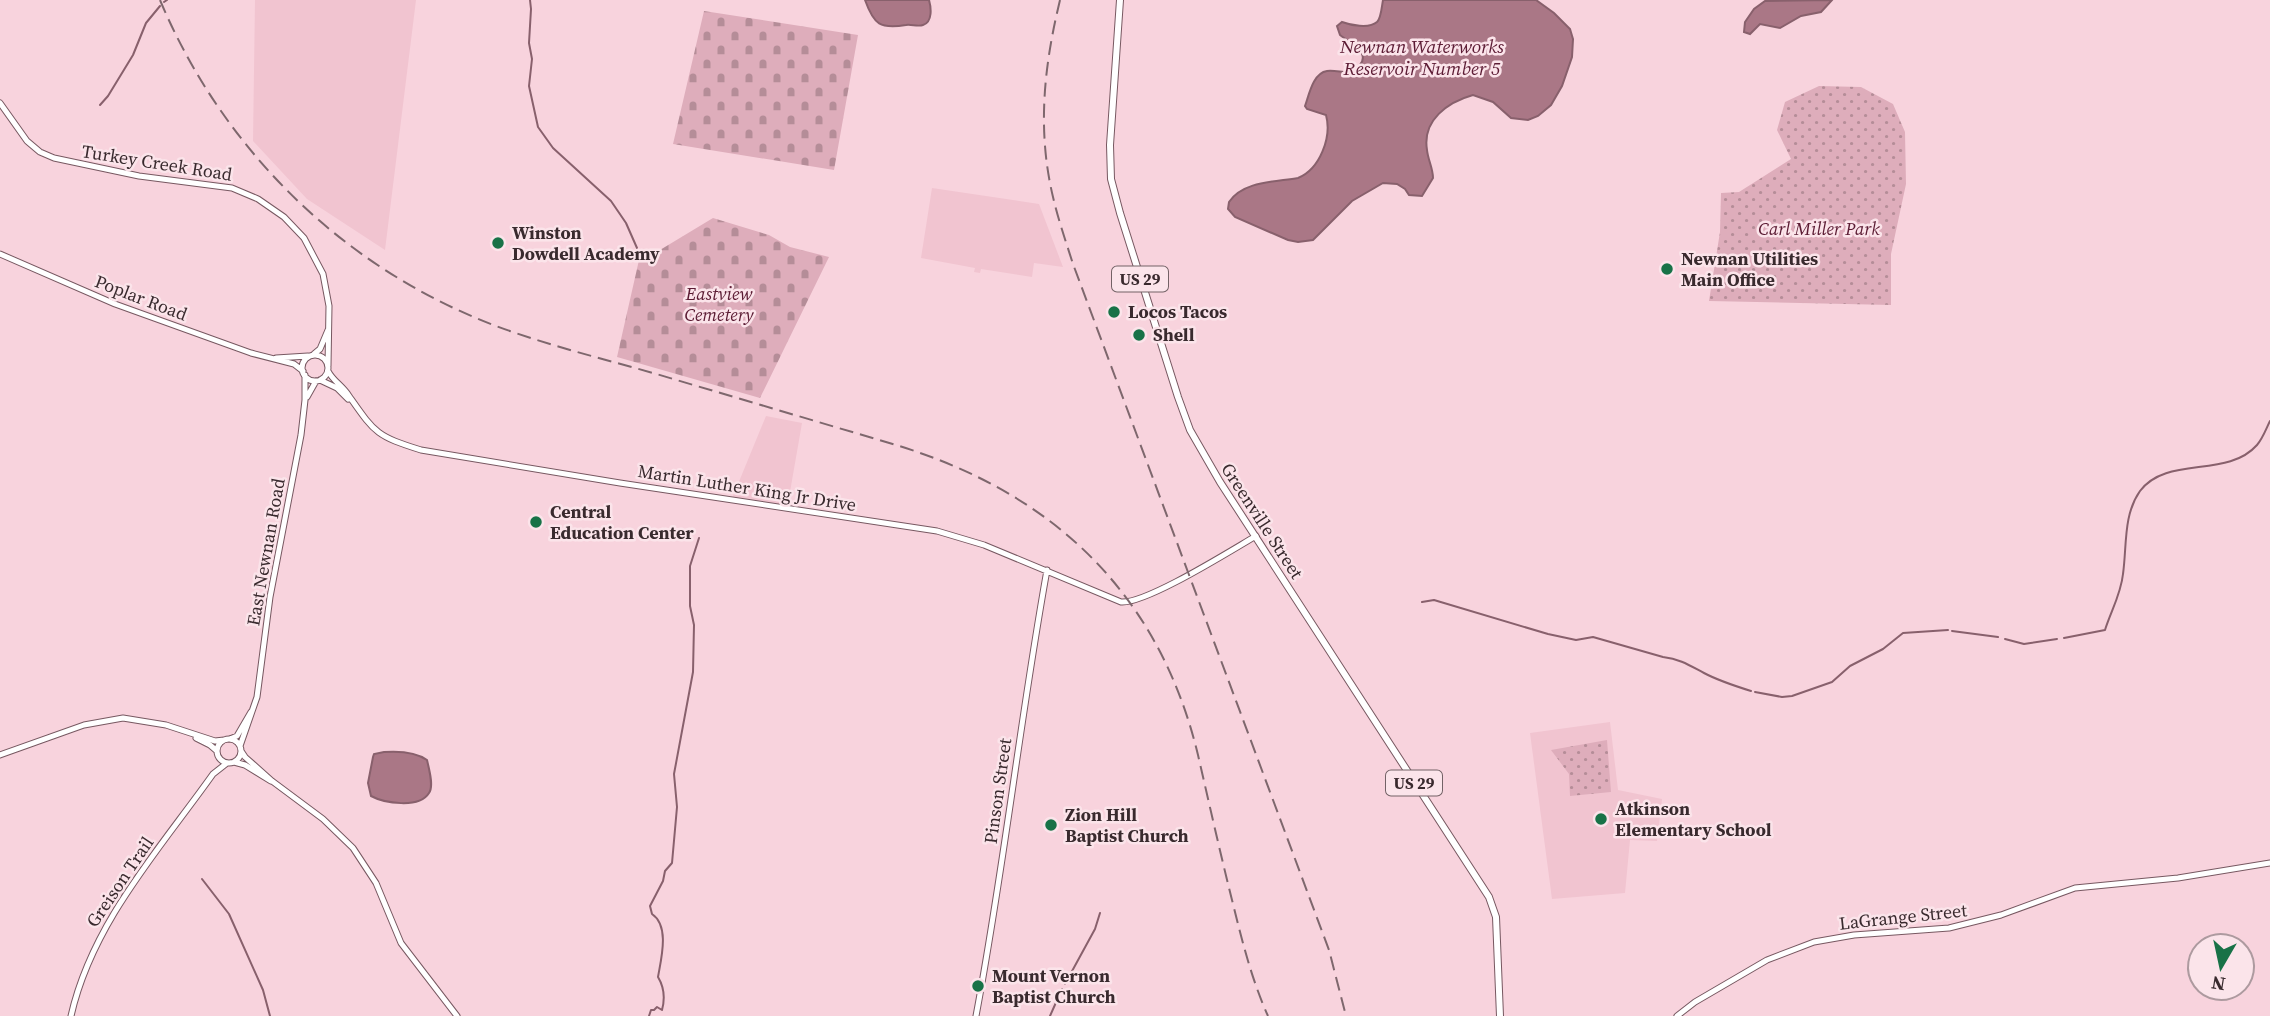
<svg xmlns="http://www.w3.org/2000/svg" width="2270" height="1016" viewBox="0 0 2270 1016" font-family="'Source Serif 4',serif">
<defs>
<pattern id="grass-dots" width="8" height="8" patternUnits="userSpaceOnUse" patternTransform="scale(1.75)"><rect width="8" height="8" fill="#deadbb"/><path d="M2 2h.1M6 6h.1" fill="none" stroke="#b58d98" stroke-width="1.8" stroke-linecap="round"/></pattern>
<pattern id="cemetery-stones" width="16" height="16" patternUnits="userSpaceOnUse" patternTransform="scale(1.75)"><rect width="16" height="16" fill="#deadbb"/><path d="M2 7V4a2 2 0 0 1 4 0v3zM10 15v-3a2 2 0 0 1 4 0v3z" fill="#b58d98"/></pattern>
</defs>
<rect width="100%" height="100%" fill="#f8d3dd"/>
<!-- built -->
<path fill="#f1c4d0" d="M255,0H416L385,250L307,199L253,141Z
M932,188L1039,204L1063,267L1034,263L1032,277L981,269L980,273L974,272L975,268L921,258Z
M766,416L802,423L787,509L731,501Z
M1610,722L1618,790L1662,799L1657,841L1630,840L1625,893L1552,899L1530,733Z"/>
<!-- grass -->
<path fill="url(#grass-dots)" d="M1819,86L1861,87L1893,104L1905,132L1906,184L1891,254V305L1709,301L1720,232L1721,193L1739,192L1791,159L1777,130L1785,102Z
M1607,740L1611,792L1570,796L1569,774L1551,750Z"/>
<!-- cemetery -->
<path fill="url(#cemetery-stones)" d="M704,11L858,35L834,170L673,144Z
M713,218L769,235L790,247L829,257L760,398L617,357L639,260L655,253Z"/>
<!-- water -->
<path fill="#aa7786" stroke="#88606c" stroke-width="2" d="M865,0H929C931,7 933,22 923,25C918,27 911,24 906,25C880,29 874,25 865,0Z
M1383,0H1536L1554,13L1570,29L1573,39L1572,57L1562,86L1551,105L1538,116L1528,120L1511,118L1493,102L1473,95C1448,102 1422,120 1427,150C1428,160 1433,168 1433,178L1422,196L1409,195L1405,189L1397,184L1383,183L1352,201L1313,240L1298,242L1288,240L1235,217L1228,209L1229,202C1243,181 1275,182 1298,178C1320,169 1332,137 1326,115L1307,109L1305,106C1309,95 1313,73 1327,71C1335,70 1344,73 1352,72C1376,56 1355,46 1340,35L1337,26L1342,22C1350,25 1369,29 1377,22C1381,19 1382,5 1383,0Z
M1832,0L1821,12L1801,16L1780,28L1760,24L1750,34L1744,32L1745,22L1754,9L1765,1Z
M384,752C398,751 416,752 427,760C429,769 434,786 429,793C419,809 384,803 371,796L368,783L373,757L374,754Z"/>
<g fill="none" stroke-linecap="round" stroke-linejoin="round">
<!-- stream -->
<path stroke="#88606c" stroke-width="2" d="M530,0L531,9L529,43L532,59L529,86L538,127L553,148L611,201L626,223L637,248
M164,2L167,0
M100,105L108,96L133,55L146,23L160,6
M1422,602L1434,600L1548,634L1576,640L1593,637L1663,657C1680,659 1689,665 1704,673C1719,681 1735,686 1751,691
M1952,631L1998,637
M2064,638L2105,630C2111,611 2121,594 2123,574C2127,546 2123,515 2140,491C2167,455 2227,479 2257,445C2263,438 2266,429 2270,421
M2005,639L2024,644L2057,639
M1755,692L1782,697L1792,696L1832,682L1850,666L1883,649L1903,633L1948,630
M202,879L229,914L263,990L270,1016
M1065,984L1095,929L1100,913
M649,1016L651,1010H654L657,1007L662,1010C665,999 664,987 658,977C661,959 670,926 652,914L650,906L663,881L665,871L672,863L677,807L674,774L693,672L694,625L690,606V566L699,538
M1050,1016L1062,989"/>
<!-- secondary casing -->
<g stroke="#775861" stroke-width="7">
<path id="secondary" d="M0,103L27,141L40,152L54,158L139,176L232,188L258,199L284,217L304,238L323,274L329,306L328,366
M0,254L115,304L251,353L294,364L303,371
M314,354L320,349L328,330
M302 368a13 13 0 1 1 26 0a13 13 0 1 1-26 0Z
M276,358L308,356
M328,371C333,381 343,386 349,396C375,433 376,436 421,450L620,483L937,531L984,545L1121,602C1146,604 1230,551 1256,536
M320,380L337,388L348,399
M307,397L316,381
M196,738L210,745L217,751
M217 751a12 12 0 1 1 24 0a12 12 0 1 1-24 0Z
M230,739L237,736L251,712
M240,746L257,697L270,597L301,435L305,400V375
M241,751L245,757L272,781L323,819L353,848L376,883L401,943L457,1016
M0,755L84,725L123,718L166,725L215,741L224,740
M234,762L245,765L271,781
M71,1016C92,923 159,850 213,774L227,763
M976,1016C1004,868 1020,719 1047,570
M1677,1016L1695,1002L1767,960L1814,942L1854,935L1949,928L2001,915L2075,888L2178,878L2270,863"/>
</g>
<!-- primary casing -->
<g stroke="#775861" stroke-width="8">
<path id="primary" d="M1120,0L1110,145L1111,179L1120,213L1178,397L1190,430L1220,482L1489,897L1496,917L1500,1016"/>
</g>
<!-- secondary -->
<use href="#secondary" stroke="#fff" stroke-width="5"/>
<!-- primary -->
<use href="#primary" stroke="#fff" stroke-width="6"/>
<!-- rail -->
<path stroke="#7e676d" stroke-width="2" stroke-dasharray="14 7" stroke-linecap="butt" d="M160,0C223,150 343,268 496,326C547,345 600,358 653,373C734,397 815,421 896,445C1053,493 1159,593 1198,755C1209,803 1220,852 1232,900C1242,940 1251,978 1268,1016
M1060,0C1044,66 1037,130 1053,197C1058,219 1066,242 1073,264L1329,950L1346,1016"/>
</g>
<!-- markers -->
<g fill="#187247" stroke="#fbe4ea" stroke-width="2.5">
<circle cx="498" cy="243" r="7"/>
<circle cx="1667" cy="269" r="7"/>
<circle cx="1114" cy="312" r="7"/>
<circle cx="1139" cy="335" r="7"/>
<circle cx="536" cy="522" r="7"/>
<circle cx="1601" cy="819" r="7"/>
<circle cx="1051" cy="825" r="7"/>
<circle cx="978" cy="986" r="7"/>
</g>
<g text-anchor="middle" stroke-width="5" stroke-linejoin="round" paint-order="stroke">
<!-- shield labels -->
<g fill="#fbe4ea" stroke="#736266" stroke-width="2">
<rect x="1112" y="266.5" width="56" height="25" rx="5"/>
<rect x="1386" y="770.5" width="56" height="25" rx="5"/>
</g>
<g font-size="16" font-weight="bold" fill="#392a2e">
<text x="1140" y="285">US 29</text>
<text x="1414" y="789">US 29</text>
</g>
<!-- street labels -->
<g font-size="18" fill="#392a2e" stroke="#fbe4ea">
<text transform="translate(157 163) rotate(9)" y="6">Turkey Creek Road</text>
<text transform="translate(141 298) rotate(21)" y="6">Poplar Road</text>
<text transform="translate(747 488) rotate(9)" y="6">Martin Luther King Jr Drive</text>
<text transform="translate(1262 521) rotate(57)" y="6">Greenville Street</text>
<text transform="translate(266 552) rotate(-80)" y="6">East Newnan Road</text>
<text transform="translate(998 791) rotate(-82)" y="6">Pinson Street</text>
<text transform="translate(120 882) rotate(-56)" y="6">Greison Trail</text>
<text transform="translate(1903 917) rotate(-6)" y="6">LaGrange Street</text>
</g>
<!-- park labels -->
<g font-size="18" font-style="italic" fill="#5b1b33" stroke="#fbe4ea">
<text x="1819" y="235">Carl Miller Park</text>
<text x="719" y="300">Eastview<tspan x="719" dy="21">Cemetery</tspan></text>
</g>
<!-- poi labels -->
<g font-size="18" font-weight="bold" fill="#392a2e" stroke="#fbe4ea" text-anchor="start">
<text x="512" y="239">Winston<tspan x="512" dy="21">Dowdell Academy</tspan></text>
<text x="1681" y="265">Newnan Utilities<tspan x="1681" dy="21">Main Office</tspan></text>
<text x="1128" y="318">Locos Tacos</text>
<text x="1153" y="341">Shell</text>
<text x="550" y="518">Central<tspan x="550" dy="21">Education Center</tspan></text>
<text x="1615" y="815">Atkinson<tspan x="1615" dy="21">Elementary School</tspan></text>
<text x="1065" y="821">Zion Hill<tspan x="1065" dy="21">Baptist Church</tspan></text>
<text x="992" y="982">Mount Vernon<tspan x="992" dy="21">Baptist Church</tspan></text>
</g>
<!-- water labels -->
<g font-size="19" font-style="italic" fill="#5c1b34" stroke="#fbe4ea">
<text x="1422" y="53">Newnan Waterworks<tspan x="1422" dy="22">Reservoir Number 5</tspan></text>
</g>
</g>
<!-- north arrow -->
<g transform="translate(2221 967) rotate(189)"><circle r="33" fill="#fbe4ea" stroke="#ad9a9f" stroke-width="2"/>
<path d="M0-5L12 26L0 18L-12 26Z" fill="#187247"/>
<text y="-10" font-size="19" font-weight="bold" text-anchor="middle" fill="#392a2e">N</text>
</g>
</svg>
